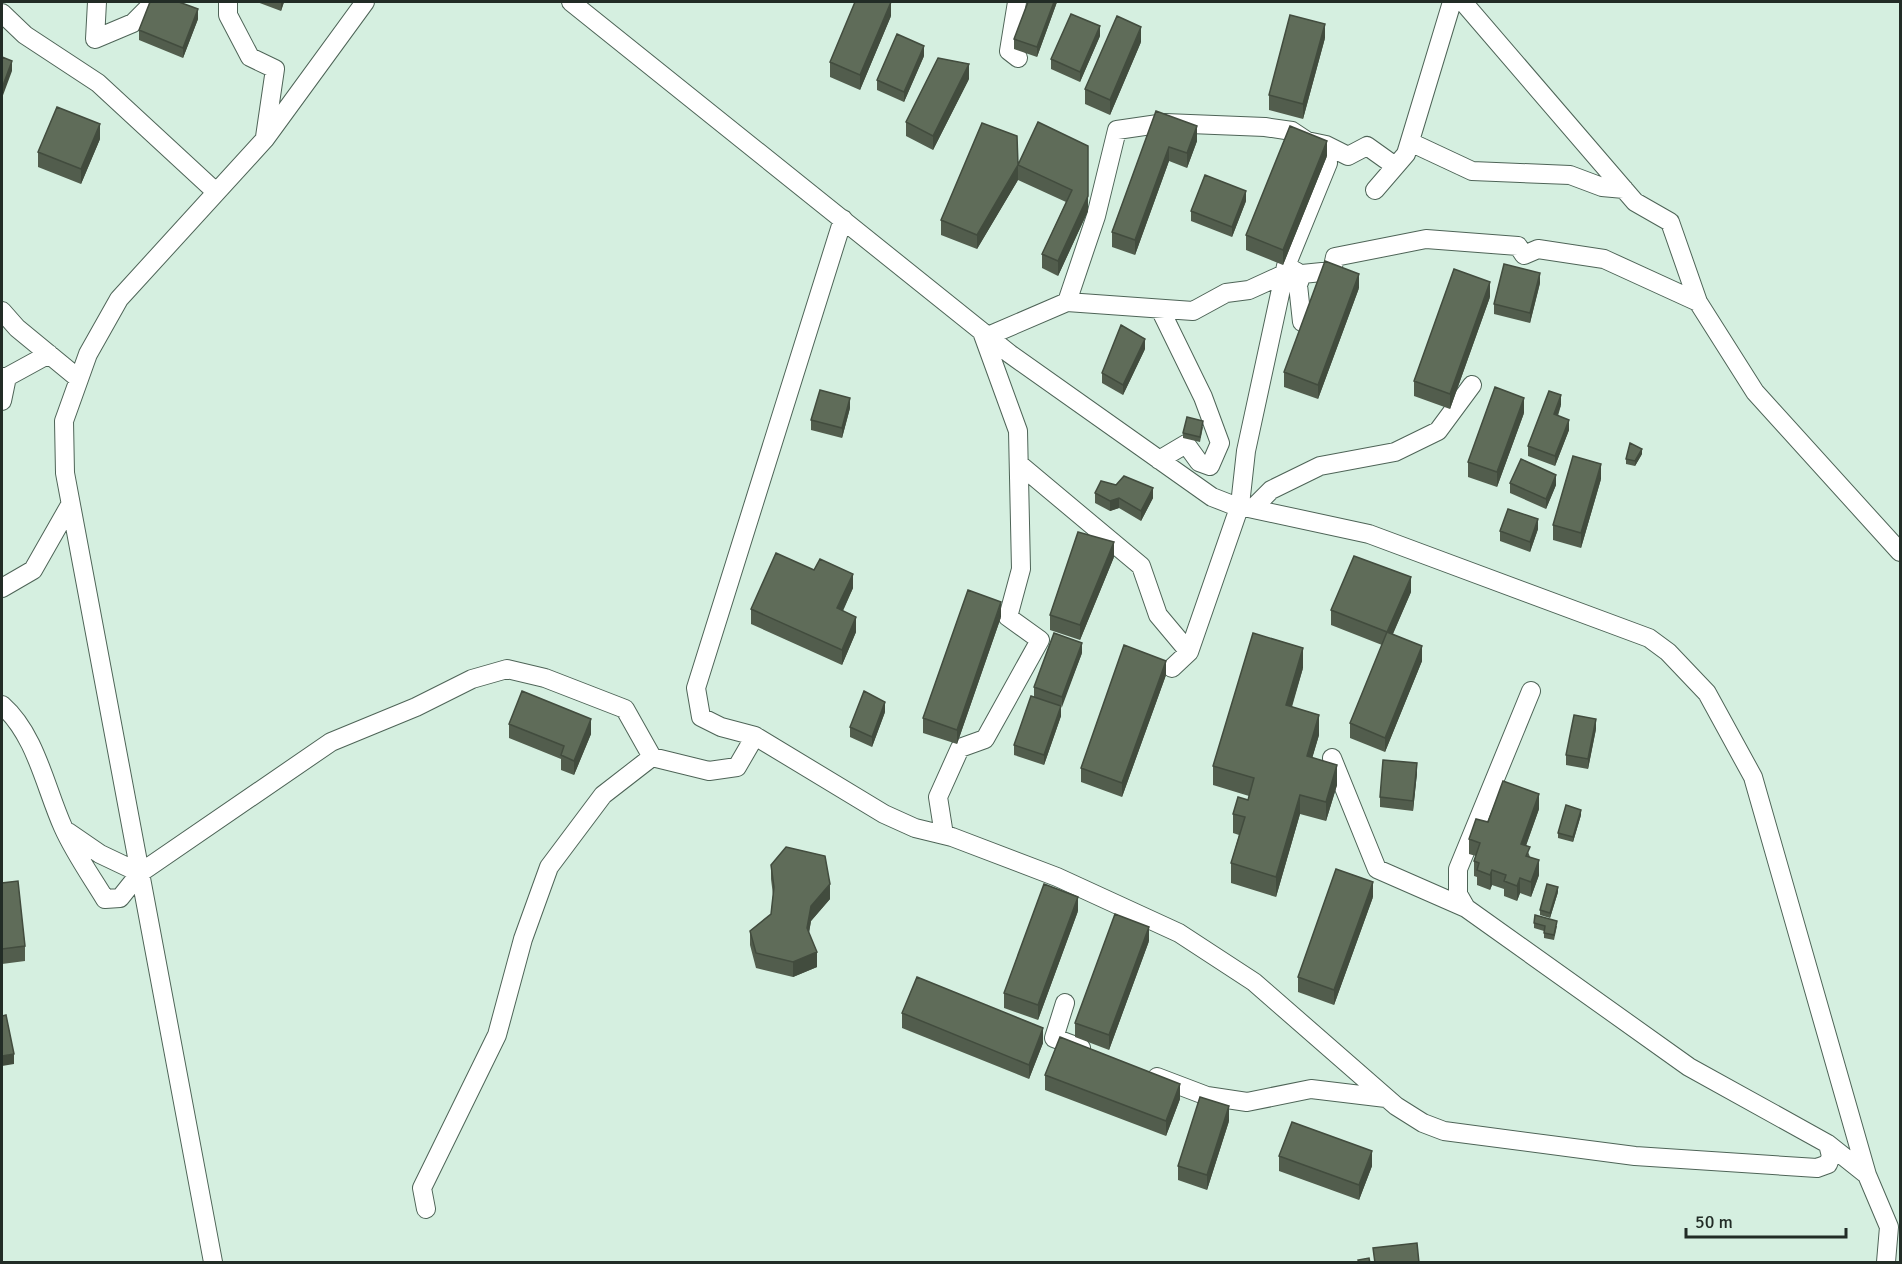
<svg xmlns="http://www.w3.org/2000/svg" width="1902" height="1264" viewBox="0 0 1902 1264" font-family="Signika,sans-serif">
<rect width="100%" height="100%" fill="#d5efe0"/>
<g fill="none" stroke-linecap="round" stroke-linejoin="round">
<!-- minor casing -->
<g stroke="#4e6457" stroke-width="20">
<path id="minor" d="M97,2L95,39L133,23L154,2
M228,2V15L250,57L275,69L265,137
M571,2L1010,354L1212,497L1230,504L1369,534L1649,638L1668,652L1707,693L1753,777L1867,1175L1889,1227L1886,1262
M1017,2L1009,51L1018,58
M1463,2L1635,202L1670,222L1698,302
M2,13L25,35L98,83L216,192
M1410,142L1472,171L1570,175L1602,187L1624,189
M1375,190L1406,154L1452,2
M843,219L696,688L701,717L721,727L755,736L884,814L915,828L952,837L1057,877L1179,933L1254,982L1396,1106L1423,1123L1444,1131L1635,1156L1817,1168L1828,1164L1831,1156L1828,1144
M1297,272L1286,266L1328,163L1326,145
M1067,302L1193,311L1226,293L1249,290L1284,274
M2,311L17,328L79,379
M1302,322L1298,285L1302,274L1332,271L1335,257L1426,239L1518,246L1524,255L1538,249L1604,259L1698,302L1755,392L1900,552
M988,336L1067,302L1096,216L1117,130L1165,123L1265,127L1292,131L1307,141L1326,145L1348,156L1367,146L1395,166
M2,377H7L49,354
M2,401L7,377
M1159,460L1186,444L1199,462L1210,466L1220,443L1203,397L1160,309
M1019,464L1141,566L1158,615L1189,652L1172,668
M1253,508L1271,490L1320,466L1395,452L1438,431L1472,385
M2,588L33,570L70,505
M1189,652L1240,505L1246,451L1286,266
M1531,691L1458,869V894L1466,908L1689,1067L1828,1144L1867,1175
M2,705C36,735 45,787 63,827C74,852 91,876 105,899L120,898L140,873L331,742L416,707L472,679L507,669L545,678L625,709L652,757
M1332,758L1377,869L1466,908
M68,832L100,854L140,873
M944,835L938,797L960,748L985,739L1040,640L1008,617L1021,569L1018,431L982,332
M1065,1003L1054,1038L1081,1048
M1157,1077L1207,1096L1247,1102L1311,1089L1386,1098
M426,1209L422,1188L497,1035L523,939L549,867L603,795L652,757L709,771L737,767L755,736
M213,1262L65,473L64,421L88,354L119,299L265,139L365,2"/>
</g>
<!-- minor -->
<use href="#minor" stroke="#fff" stroke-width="18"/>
</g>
<!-- wall -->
<path fill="#525d4d" d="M257,2H284L281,11Z
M1057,2L1037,57L1014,49V39Z
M891,16L860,90L830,77V62Z
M198,19L183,58L139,40V30Z
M1100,36L1080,82L1051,69V59Z
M1325,38L1303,119L1269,110V95Z
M1141,42L1110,115L1085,104V89Z
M924,56L904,102L877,90V80Z
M969,79L933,150L906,136V122Z
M1156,111L1197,141L1187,168L1169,161L1135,255L1112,247V232Z
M100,139L81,184L38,167V152Z
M1088,146V211L1058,276L1042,268V254L1066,202L1018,180V165Z
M1327,156L1283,265L1246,250V235Z
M1018,180L977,249L941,235V220Z
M1246,201L1232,237L1191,221V211Z
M1540,283L1530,323L1494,314V304Z
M1359,288L1318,399L1284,387V372Z
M1490,297L1450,409L1414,396V381Z
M1145,349L1123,395L1102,383V373Z
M1561,405L1558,416L1569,430L1555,466L1528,456V446Z
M850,408L842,438L811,430V420Z
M1524,413L1497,487L1468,477V462Z
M1203,427L1200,442L1183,438V433Z
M1642,454L1635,466L1626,464V459Z
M1601,479L1581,548L1553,540V525Z
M1510,483L1556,485L1546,509L1510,493Z
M1095,493L1153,498L1141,521L1119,508L1110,511L1095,503Z
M1538,529L1530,552L1500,541V531Z
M1114,557L1080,640L1050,630V615Z
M814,570L853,588L843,611L856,632L842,665L751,624V609Z
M1411,592L1393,634L1422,661L1385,752L1350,738V723L1382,645L1331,625V610Z
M1001,617L957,744L923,733V718Z
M1082,653L1061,707V716L1044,765L1014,755V745L1034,697V687Z
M1303,668L1292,707L1319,735L1312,758L1337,785L1326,821L1300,814L1276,897L1231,883V863L1239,835L1233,833V814L1248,800L1249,796L1213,785V766Z
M1166,675L1122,797L1081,782V768Z
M885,712L872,747L850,737V727Z
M509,724L591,734L574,775L561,770V759L509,738Z
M1596,729L1588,769L1566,765V755Z
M1417,773L1413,811L1380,807V797Z
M1539,809L1526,846L1530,857L1539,875L1531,897L1520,893L1517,901L1504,896V889L1492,885L1490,890L1477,885V877L1474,876V861L1476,856L1469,854V839L1488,822Z
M1581,815L1573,842L1558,838V833Z
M771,865L830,899L811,921L809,933L817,967L793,977L756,968L750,945V931L771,914L773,895L771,879Z
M2,883L25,946V961L2,964Z
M1558,892L1550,918L1540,915V910Z
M1373,897L1334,1005L1298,992V977Z
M1078,911L1038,1020L1004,1008V993Z
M1534,923L1557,926L1554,940L1544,938V931L1534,928Z
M1149,941L1109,1050L1075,1037V1023Z
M902,1013L1043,1043L1029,1079L902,1028Z
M1045,1075L1180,1099L1166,1136L1045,1090Z
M1229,1121L1207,1190L1178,1180V1166Z
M1279,1156L1372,1166L1359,1200L1279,1171Z"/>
<!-- shaded-wall -->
<path fill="#424c3e" d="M281,2H284L281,11Z
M891,2V16L860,90V75Z
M1054,2H1057L1037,57V47Z
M198,9V19L183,58V48Z
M1325,24V38L1303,119V104Z
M1100,26V36L1080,82V72Z
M1141,27V42L1110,115V100Z
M924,46V56L904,102V92Z
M12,61V71L2,98V88Z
M969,64V79L933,150V136Z
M100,124V139L81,184V169Z
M1197,126V141L1187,168V153Z
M1327,141V156L1283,265V250Z
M1169,147V161L1135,255V240Z
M1018,165V180L977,249V235Z
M1246,191V201L1232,237V227Z
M1088,196V211L1058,276V261Z
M1540,273V283L1530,323V313Z
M1359,274V288L1318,399V385Z
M1490,282V297L1450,409V394Z
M1145,339V349L1123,395V385Z
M1561,395V405L1554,424V414Z
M850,398V408L842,438V428Z
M1524,398V413L1497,487V472Z
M1569,420V430L1555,466V456Z
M1642,449V454L1635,466V461Z
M1601,464V479L1581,548V533Z
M1556,475V485L1546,509V499Z
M1153,488V498L1141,521V511Z
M1119,498V508L1110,511V501Z
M1538,519V529L1530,552V542Z
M1114,542V557L1080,640V625Z
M853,574V588L837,623V608Z
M1411,577V592L1387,647V632Z
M1001,602V617L957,744V730Z
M856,617V632L842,665V650Z
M1082,643V653L1062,707V697Z
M1422,646V661L1385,752V738Z
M1303,648V668L1286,725V705Z
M1166,661V675L1122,797V783Z
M885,702V712L872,747V737Z
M1061,706V716L1044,765V755Z
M1319,715V735L1307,776V756Z
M591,719V734L574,775V761Z
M1596,719V729L1588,769V759Z
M1417,763V773L1413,811V801Z
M1337,765V785L1326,821V802Z
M1539,794V809L1521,859V844Z
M1300,795V814L1276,897V877Z
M1581,810V815L1573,842V837Z
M1539,860V875L1531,897V882Z
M1492,870V885L1490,890V875Z
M1520,878V893L1517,901V886Z
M1373,882V897L1334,1005V990Z
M830,884V899L811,921L807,943V928L811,906Z
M1558,887V892L1550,918V913Z
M1078,897V911L1038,1020V1005Z
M1149,927V941L1109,1050V1035Z
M817,952V967L793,977V962Z
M1043,1028V1043L1029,1079V1065Z
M14,1054V1064L2,1066V1056Z
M1180,1084V1099L1166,1136V1121Z
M1229,1106V1121L1207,1190V1175Z
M1372,1151V1166L1359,1200V1185Z"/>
<!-- building -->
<path fill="#5f6c59" stroke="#424c3e" stroke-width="1.5" d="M150,2H179L198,9L183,48L139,30Z
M855,2H891L860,75L830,62Z
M1028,2H1054L1037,47L1014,39Z
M1071,14L1100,26L1080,72L1051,59Z
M1290,15L1325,24L1303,104L1269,95Z
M1117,16L1141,27L1110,100L1085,89Z
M897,34L924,46L904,92L877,80Z
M2,57L12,61L2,88Z
M938,58L969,64L933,136L906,122Z
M57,107L100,124L81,169L38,152Z
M1156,111L1197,126L1187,153L1169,147L1135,240L1112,232Z
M1038,122L1088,146V196L1058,261L1042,254L1072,190L1018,165Z
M982,123L1017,136L1018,165L977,235L941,220Z
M1290,126L1327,141L1283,250L1246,235Z
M1205,175L1246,191L1232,227L1191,211Z
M1325,261L1359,274L1318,385L1284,372Z
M1504,264L1540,273L1530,313L1494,304Z
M1454,269L1490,282L1450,394L1414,381Z
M1121,325L1145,339L1123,385L1102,373Z
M1495,387L1524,398L1497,472L1468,462Z
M820,390L850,398L842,428L811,420Z
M1549,391L1561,395L1554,414L1569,420L1555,456L1528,446Z
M1187,417L1203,421L1200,437L1183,433Z
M1630,443L1642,449L1635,461L1626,459Z
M1573,456L1601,464L1581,533L1553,525Z
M1521,459L1556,475L1546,499L1510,483Z
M1124,476L1153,488L1141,511L1119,498L1110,501L1095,493L1101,481L1116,485Z
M1508,509L1538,519L1530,542L1500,531Z
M1078,532L1114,542L1080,625L1050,615Z
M776,553L814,570L820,559L853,574L837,608L856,617L842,650L751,609Z
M1354,556L1411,577L1387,632L1422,646L1385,738L1350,723L1387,632L1331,610Z
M968,590L1001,602L957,730L923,718Z
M1054,633L1082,643L1062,697L1034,687Z
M1253,633L1303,648L1286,705L1319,715L1307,756L1337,765L1326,802L1300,795L1276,877L1231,863L1245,817L1233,814L1238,797L1248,800L1254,778L1213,766Z
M1124,645L1166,661L1122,783L1081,768Z
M522,691L591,719L574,761L561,755L564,746L509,724Z
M864,691L885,702L872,737L850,727Z
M1031,696L1061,706L1044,755L1014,745Z
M1574,715L1596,719L1588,759L1566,755Z
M1383,760L1417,763L1413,801L1380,797Z
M1503,781L1539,794L1521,844L1530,847L1526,856L1539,860L1531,882L1520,878L1517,886L1504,881L1506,875L1492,870L1490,875L1477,870L1479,863L1474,861L1480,843L1469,839L1476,819L1488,822Z
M1566,805L1581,810L1573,837L1558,833Z
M786,847L825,856L830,884L811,906L807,928L817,952L793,962L756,953L750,931L771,914L774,887L771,865Z
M1336,869L1373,882L1334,990L1298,977Z
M18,881L25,946L2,949V883Z
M1044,884L1078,897L1038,1005L1004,993Z
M1547,884L1558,887L1550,913L1540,910Z
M1115,914L1149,927L1109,1035L1075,1023Z
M1535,915L1557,921L1554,935L1544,933L1545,926L1534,923Z
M917,977L1043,1028L1029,1065L902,1013Z
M6,1015L14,1054L2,1056V1016Z
M1060,1037L1180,1084L1166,1121L1045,1075Z
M1200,1097L1229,1106L1207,1175L1178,1166Z
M1292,1122L1372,1151L1359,1185L1279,1156Z
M1417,1243L1419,1263H1375L1373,1248Z
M1369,1258L1370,1263H1359L1358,1260Z"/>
<!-- border -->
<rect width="1902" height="1264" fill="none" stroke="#222c26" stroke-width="6"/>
<!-- scale -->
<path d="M1686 1228v9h160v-9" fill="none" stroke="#222c26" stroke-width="3"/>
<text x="1695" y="1228" font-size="18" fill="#222c26" stroke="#d5efe0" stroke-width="4.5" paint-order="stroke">50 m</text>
</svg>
